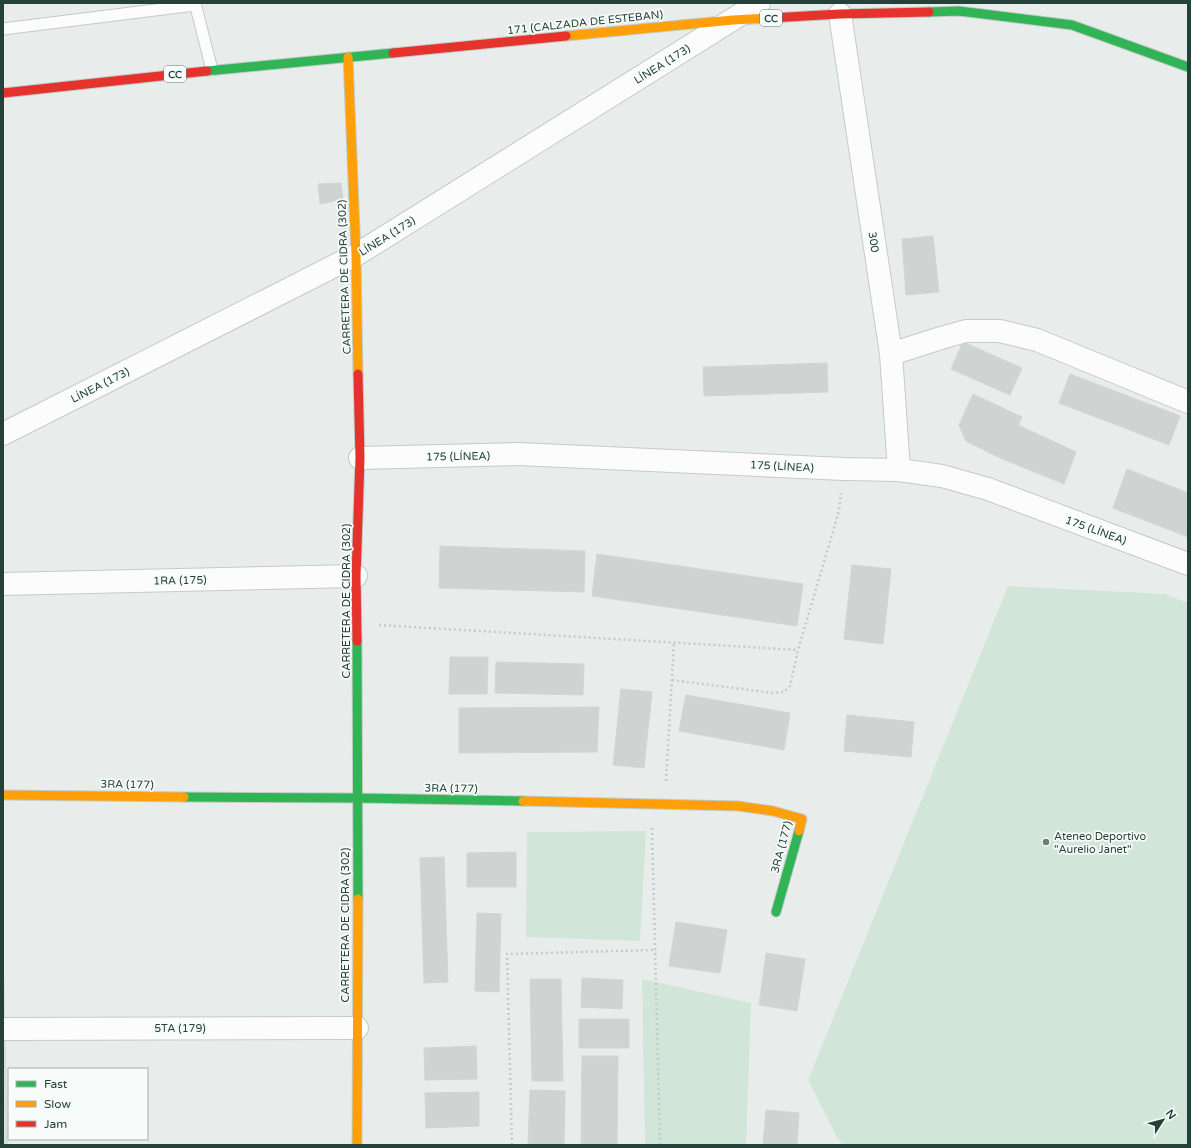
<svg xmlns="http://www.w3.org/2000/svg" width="1191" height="1148" viewBox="0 0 1191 1148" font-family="'Varela Round',sans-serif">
<rect width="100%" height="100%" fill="#e8edeb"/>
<!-- built -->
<path fill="#d6dedb" d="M3,925L8,1145H3Z"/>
<!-- green -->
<path fill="#d1e6d8" d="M1008,586L1165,594L1188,603V1145H843L838,1139L808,1080Z
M646,831L640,941L526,937L527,832Z
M642,979L751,1003L746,1145H645Z"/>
<!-- building -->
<path fill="#cfd4d2" stroke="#d1d6d4" d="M341,183L343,199L320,204L318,184Z
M933,236L939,292L906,295L902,239Z
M963,342L1022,368L1010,395L951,369Z
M827,363L828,392L704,396L703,367Z
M1070,374L1180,416L1169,445L1059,403Z
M973,394L1022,417L1018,425L1076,452L1064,484L1000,458L966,441L959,425Z
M1127,469L1188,493V537L1113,508Z
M440,546L585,551L584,592L439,588Z
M597,554L803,584L797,626L592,596Z
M852,565L891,569L883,644L844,639Z
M450,657H488L487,694H449Z
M496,662L584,664L583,695L495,693Z
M621,689L652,692L644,768L613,765Z
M686,695L790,713L784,750L679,731Z
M599,707L597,752L459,753V708Z
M847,715L914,722L911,757L844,751Z
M516,852V887H467V853Z
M444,857L448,982L424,983L420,858Z
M477,913L501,914L499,992L475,991Z
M676,922L727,930L720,973L669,966Z
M766,953L805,959L797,1011L759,1005Z
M582,978L623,980L622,1009L581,1007Z
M530,979H561L563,1081H532Z
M579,1019H629V1048H579Z
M476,1046L477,1079L425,1080L424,1048Z
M582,1056H618L617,1145H581Z
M530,1090L565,1091L564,1145H528Z
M479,1092V1126L426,1128L425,1093Z
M766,1110L799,1113L797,1145H763Z"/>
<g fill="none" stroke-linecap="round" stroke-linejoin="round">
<!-- lane casing -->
<g stroke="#c5cac8" stroke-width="13">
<path id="lane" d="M195,3L212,70
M3,29L195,5"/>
</g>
<!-- street casing -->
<g stroke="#c5cac8" stroke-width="24">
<path id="street" d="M840,14L891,354L899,470
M891,354L941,338L966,331H1000L1037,340L1188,402
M3,434L356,255L759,3
M360,458L519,454L844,469L899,470L942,476L988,489L1188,564
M3,584L356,576
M3,1029L357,1028"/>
</g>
<!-- fast casing -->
<g stroke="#c3cbc8" stroke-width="11">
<path id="fast" d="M929,12L959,11L1072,25L1188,67
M207,71L393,53
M357,641L358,899
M184,797L358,798L523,801
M776,912L799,831"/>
</g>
<!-- slow casing -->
<g stroke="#c3cbc8" stroke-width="11">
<path id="slow" d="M566,36L733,20L771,18
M348,57L356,255L358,374
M3,795L184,797
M523,801L738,806L773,811L802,819L799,831
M357,1145L358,899"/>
</g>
<!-- jam casing -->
<g stroke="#c3cbc8" stroke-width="11">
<path id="jam" d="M771,18L840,14L929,12
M393,53L566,36
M3,93L207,71
M357,641L356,576L360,458L358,374"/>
</g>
<!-- path -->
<path stroke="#c3ccca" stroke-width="2.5" stroke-dasharray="2 3" stroke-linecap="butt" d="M379,625L798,650
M672,680L774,693L784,692L790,686L798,650L839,511L841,493
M666,781L674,642
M652,828L660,1145
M512,1145L507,954L654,950"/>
<!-- lane -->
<use href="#lane" stroke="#fcfcfc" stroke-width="11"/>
<!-- street -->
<use href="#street" stroke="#fcfcfc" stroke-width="22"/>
<!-- fast -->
<use href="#fast" stroke="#30b455" stroke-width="9"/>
<!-- slow -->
<use href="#slow" stroke="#ff9f0a" stroke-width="9"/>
<!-- jam -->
<use href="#jam" stroke="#e5322d" stroke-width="9"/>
</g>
<!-- markers -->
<circle fill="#697e78" stroke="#f7fbf9" stroke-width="1.5" cx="1046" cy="842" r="4"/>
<g text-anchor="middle" stroke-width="3.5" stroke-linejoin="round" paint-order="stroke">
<!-- shield labels -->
<g fill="#f7fbf9" stroke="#637a73" stroke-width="1">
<rect x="760" y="10" width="22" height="16" rx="3"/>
<rect x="164" y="66" width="22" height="16" rx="3"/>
</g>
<g font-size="10" font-weight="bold" fill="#24423a">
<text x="771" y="22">CC</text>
<text x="175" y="78">CC</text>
</g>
<!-- street labels -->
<g font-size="11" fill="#24423a" stroke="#f7fbf9">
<text transform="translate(585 22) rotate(-6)" y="4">171 (CALZADA DE ESTEBAN)</text>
<text transform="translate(662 64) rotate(-32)" y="4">LÍNEA (173)</text>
<text transform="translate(387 236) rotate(-32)" y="4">LÍNEA (173)</text>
<text transform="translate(874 242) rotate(82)" y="4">300</text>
<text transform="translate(344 277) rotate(-92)" y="4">CARRETERA DE CIDRA (302)</text>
<text transform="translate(100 385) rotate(-27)" y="4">LÍNEA (173)</text>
<text transform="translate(458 456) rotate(-1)" y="4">175 (LÍNEA)</text>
<text transform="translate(782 466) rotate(3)" y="4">175 (LÍNEA)</text>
<text transform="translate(1096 530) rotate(20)" y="4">175 (LÍNEA)</text>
<text transform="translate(180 580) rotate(-1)" y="4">1RA (175)</text>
<text transform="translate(346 601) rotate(-90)" y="4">CARRETERA DE CIDRA (302)</text>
<text transform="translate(127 784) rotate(1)" y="4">3RA (177)</text>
<text transform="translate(451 788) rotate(1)" y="4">3RA (177)</text>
<text transform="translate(781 847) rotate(-75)" y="4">3RA (177)</text>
<text transform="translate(345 925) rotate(-90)" y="4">CARRETERA DE CIDRA (302)</text>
<text x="180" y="1032">5TA (179)</text>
</g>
<!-- poi labels -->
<g font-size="11" fill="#24423a" stroke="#f7fbf9" text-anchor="start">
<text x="1054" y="840">Ateneo Deportivo<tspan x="1054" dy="13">"Aurelio Janet"</tspan></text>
</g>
</g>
<!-- border -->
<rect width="1191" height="1148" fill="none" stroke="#24423a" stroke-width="8"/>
<!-- legend -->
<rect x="8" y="1068" width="140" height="72" fill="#f7fbf9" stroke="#a3b1ad"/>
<rect x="16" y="1081" width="20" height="6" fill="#30b455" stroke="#a3b1ad"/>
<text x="44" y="1088" font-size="12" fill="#24423a">Fast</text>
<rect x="16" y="1101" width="20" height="6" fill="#ff9f0a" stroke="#a3b1ad"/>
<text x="44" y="1108" font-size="12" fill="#24423a">Slow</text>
<rect x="16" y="1121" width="20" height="6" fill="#e5322d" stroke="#a3b1ad"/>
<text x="44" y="1128" font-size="12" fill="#24423a">Jam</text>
<!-- north arrow -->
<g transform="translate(1163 1120) rotate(54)" stroke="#f7fbf9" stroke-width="3" paint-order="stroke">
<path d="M0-3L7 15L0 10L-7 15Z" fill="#24423a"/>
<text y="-6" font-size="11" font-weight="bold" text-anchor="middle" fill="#24423a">N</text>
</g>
</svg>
